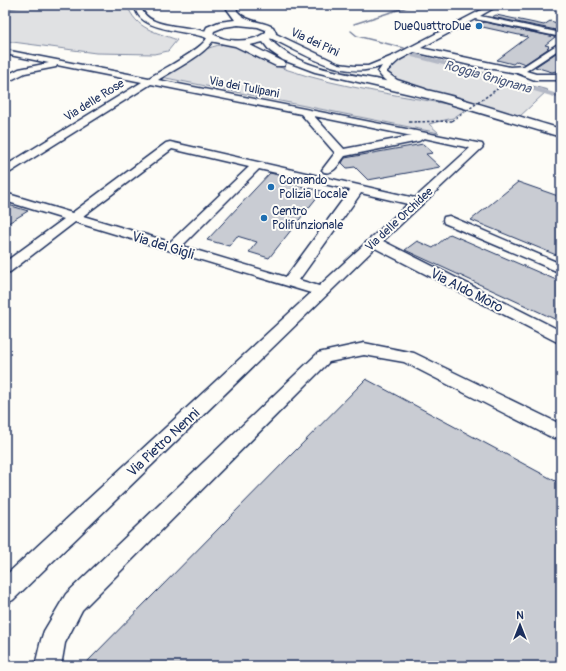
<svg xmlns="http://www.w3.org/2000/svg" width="566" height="671" viewBox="0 0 566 671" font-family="Pangolin,sans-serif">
<rect width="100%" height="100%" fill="#fdfcf7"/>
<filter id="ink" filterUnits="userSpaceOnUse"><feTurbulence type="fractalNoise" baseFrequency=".025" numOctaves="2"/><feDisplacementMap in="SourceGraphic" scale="8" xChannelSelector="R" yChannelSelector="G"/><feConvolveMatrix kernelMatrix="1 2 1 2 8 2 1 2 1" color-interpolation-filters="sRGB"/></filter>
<g filter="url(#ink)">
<!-- green -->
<path fill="#e0e1e3" stroke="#7e88a0" d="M29,5H127C137,30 154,31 177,40L168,51L154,54L96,53L5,41V10Z
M232,44C250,53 267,63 285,69C344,89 407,96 468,108L453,118L429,124L439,133L161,77C183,63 205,43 232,44Z
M412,54L479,71L490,75L548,90L518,118L404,84L393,80L386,73L393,65Z"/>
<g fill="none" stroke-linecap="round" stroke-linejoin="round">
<!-- stream -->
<path stroke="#76819c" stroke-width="1.5" d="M354,24L413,5
M351,31L357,36L404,48"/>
<!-- canal -->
<path fill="#b3b8c5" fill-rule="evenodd" d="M414,54L478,70L561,95V99L474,73L412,57L411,56Z"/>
</g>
<!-- building -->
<path fill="#c9ccd3" stroke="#1b2f5e" d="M496,15L544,25L550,21L561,24V31L492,17Z
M484,22L555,37L545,45L549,46L547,48H549L525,64L517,61L513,64L497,60L528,37L478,26Z
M559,51L561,52V72L556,71L552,72L535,67Z
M423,144L433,153L426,154L440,167L368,180L355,167L347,168L342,163L345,158Z
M270,173L291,178L286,183L322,191L269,258L249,252L257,242L237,236L229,246L207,240Z
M518,182L561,197V257L471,220Z
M5,204L28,211L5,225Z
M450,234L561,282V322L405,250L417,241L433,248Z
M366,379L561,484V666H83Z"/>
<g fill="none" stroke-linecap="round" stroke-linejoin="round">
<!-- minor casing -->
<g stroke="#1b2f5e" stroke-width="3">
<path id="minor" d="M135,5H141C144,33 200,22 215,37C208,54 173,70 158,80L482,144L483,146L482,148L383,241L561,331V344L375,248L13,600L5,604V576L311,293L75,222L10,272L5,273V262L64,219L5,201V193L72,213L166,143L170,142L415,198L470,148L424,138L419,141L345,156C339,163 334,175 324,172L322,170L335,153L301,114L151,84L9,173L5,174V166L142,82L57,65L56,67L25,73L5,83V76L19,69L49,63L5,54V50L149,78C160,71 202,49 207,38C188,30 136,32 135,5ZM314,116L412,136L344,149ZM172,149L249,167L170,242L83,216ZM259,169L350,190L286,277L182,246ZM361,193L408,204L319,286L299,280Z
M491,5H499L480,16L561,33V37L475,19L421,48L510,67L524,66L561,42V48L526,71L536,74H561V80H535L517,73L470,65L414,52L399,60L386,72L397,80L425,89L427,91L425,93L422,94C406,90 387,87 378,72L382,66C342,81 306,54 270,38L267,33L271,31H274L276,34L339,64L355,66H368L395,55Z
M449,216L561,264V273L444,223L443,220L444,217Z
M364,343L414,353L556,422H561V436L554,438L547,435L404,362L364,355L329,362L82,610L65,643L61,666H35L41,640L44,631L66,594L318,353Z"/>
</g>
<!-- major casing -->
<g stroke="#1b2f5e" stroke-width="3">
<path id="major" d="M228,5H236L237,11C246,22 261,21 273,27L276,33L270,39C298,70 347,73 385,81C406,85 427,90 447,95C485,105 523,118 561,129V137L440,101L315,72L283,60L270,51L263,42L250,45L284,62L285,64L284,66H276L235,46L210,41L203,35L207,27L219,22L235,20L227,9ZM238,25L258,27L266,30V32C253,43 227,43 213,34L214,31L224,27Z"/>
</g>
<!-- path-far1 -->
<path stroke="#1b2f5e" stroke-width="1" stroke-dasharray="2 1.5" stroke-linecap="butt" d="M5,7L16,5"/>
<!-- path -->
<path stroke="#1b2f5e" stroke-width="1.5" stroke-dasharray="2.5 2" stroke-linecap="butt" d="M409,122L452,121"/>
<!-- minor -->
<use href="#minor" fill="#fdfcf7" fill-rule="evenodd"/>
<!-- major -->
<use href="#major" fill="#fdfcf7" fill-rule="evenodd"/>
<!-- path-bridge -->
<path stroke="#1b2f5e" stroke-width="1.5" stroke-dasharray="2.5 2" stroke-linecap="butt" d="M452,121L510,80"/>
</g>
</g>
<!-- markers -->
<g fill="#1f6fb2" stroke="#fdfcf7" stroke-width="1.5">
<circle cx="479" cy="26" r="4"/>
<circle cx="271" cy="187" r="4"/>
<circle cx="264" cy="218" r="4"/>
</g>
<g text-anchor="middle" stroke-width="4" stroke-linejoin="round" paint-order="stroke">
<!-- far-poi labels -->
<g font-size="12" fill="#1b2f5e" stroke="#fdfcf7" text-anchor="start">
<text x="471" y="30" text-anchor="end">DueQuattroDue</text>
<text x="279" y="184">Comando<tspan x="279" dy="14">Polizia Locale</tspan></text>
<text x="272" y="215">Centro<tspan x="272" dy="14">Polifunzionale</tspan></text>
</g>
<!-- far-street labels -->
<g font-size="12" fill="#1b2f5e" stroke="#fdfcf7">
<text transform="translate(315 42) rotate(25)" y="4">Via dei Pini</text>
<text transform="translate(244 87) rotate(11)" y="4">Via dei Tulipani</text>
<text transform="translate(94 100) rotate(-32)" y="4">Via delle Rose</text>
<text transform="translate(399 219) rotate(-43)" y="4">Via delle Orchidee</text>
</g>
<!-- far-water labels -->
<g font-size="13" font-style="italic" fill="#49587d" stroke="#fdfcf7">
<text transform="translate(488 76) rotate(16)" y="5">Roggia Gnignana</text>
</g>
<!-- street labels -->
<g font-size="14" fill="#1b2f5e" stroke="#fdfcf7">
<text transform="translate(163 245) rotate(17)" y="5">Via dei Gigli</text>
<text transform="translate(467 290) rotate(27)" y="5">Via Aldo Moro</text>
<text transform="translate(163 442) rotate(-43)" y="5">Via Pietro Nenni</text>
</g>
</g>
<!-- margin -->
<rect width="566" height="671" fill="none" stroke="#fdfcf7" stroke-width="20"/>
<rect x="10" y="10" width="546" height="651" fill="none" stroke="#1b2f5e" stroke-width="1.5" filter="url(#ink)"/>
<!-- north arrow -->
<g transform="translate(520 625)" stroke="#fdfcf7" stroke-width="3" paint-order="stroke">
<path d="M0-3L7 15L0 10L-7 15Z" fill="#1b2f5e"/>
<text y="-6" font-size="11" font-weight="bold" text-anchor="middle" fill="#1b2f5e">N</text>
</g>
</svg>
